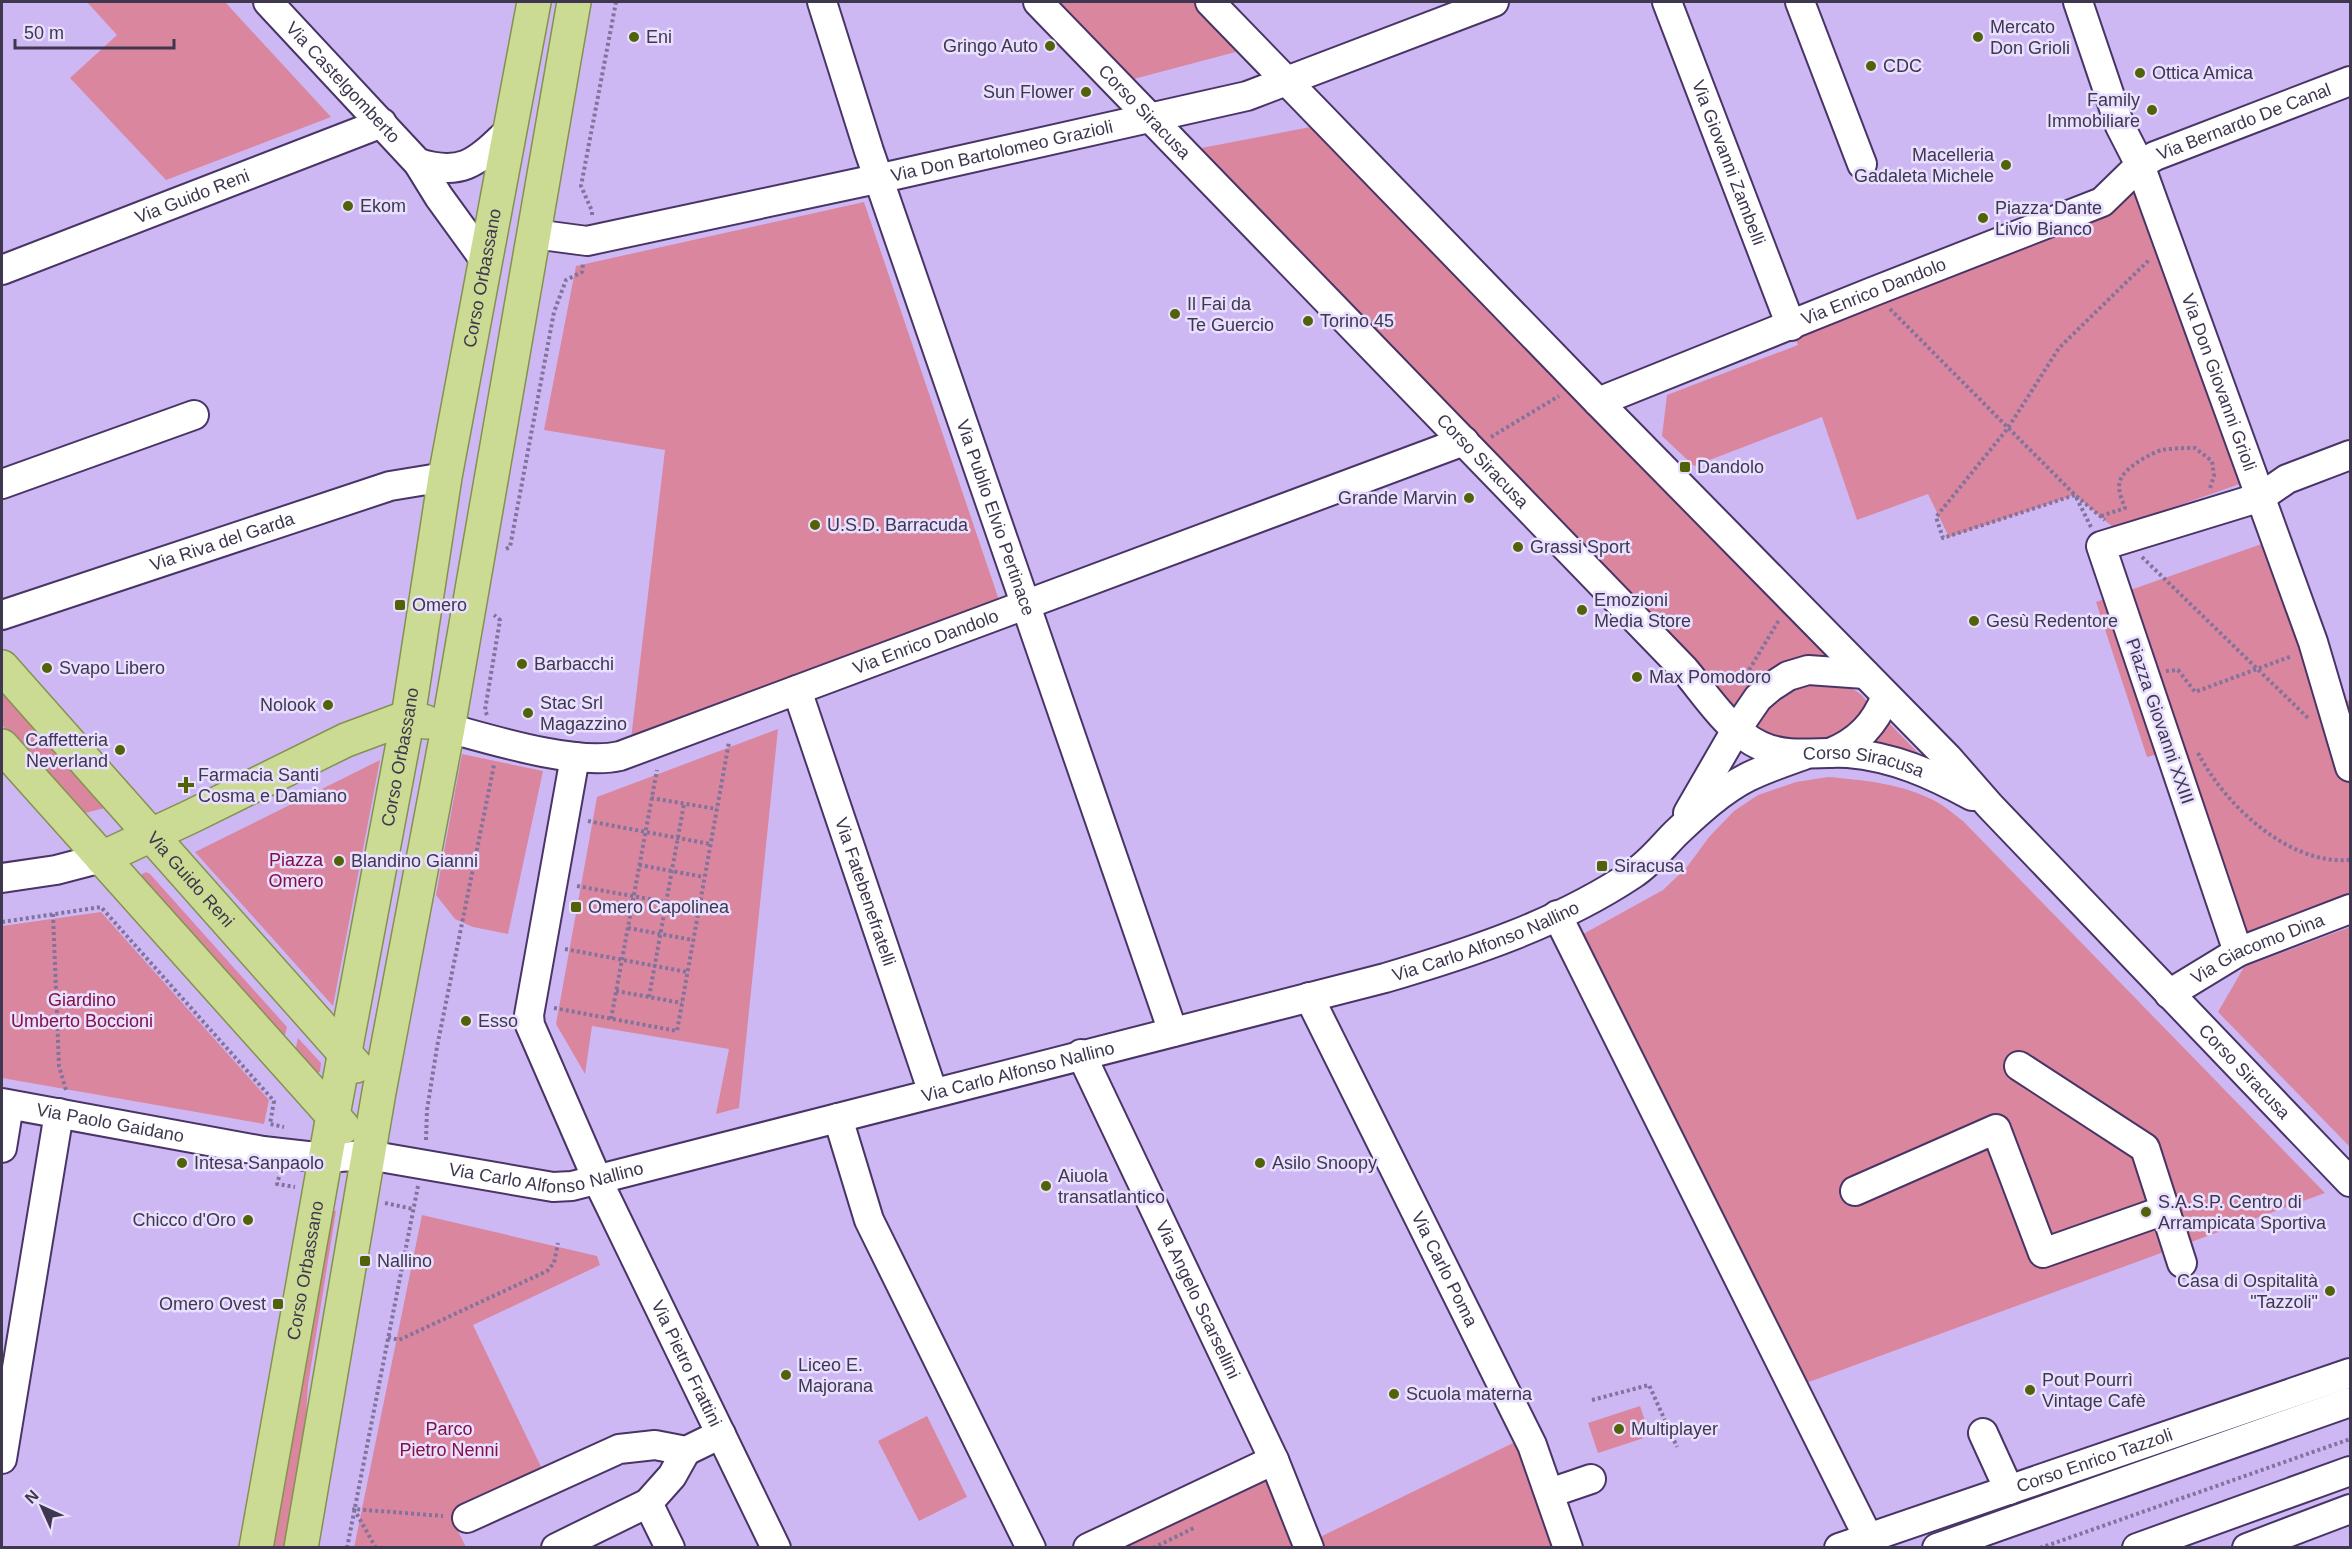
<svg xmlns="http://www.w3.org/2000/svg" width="2352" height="1549" viewBox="0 0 2352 1549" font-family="Arial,sans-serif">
<rect width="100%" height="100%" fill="#cdb8f4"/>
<!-- green -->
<path fill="#db869f" d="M87,2H225L331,117L166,180L70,78L117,35Z
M1054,2H1196L1243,50L1130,80Z
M1316,126L1827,654L1825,663L1738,713L1196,149Z
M2140,165L2254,479L2114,528L2075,495L1949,537L1928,494L1857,520L1822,417L1694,466L1662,436L1667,395L1798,345L1791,326L2102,202Z
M864,202L999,600L631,739L665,450L544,430L576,266Z
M2276,539L2342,703L2350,700V896L2227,939L2163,753L2147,757L2096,602Z
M1804,682C1828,683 1858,681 1870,707L1845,738L1785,743L1750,726L1762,707Z
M2,693L105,808L81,814L2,725Z
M1886,720L1928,763L1864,747Z
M778,729L739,1108L716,1114L729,1049L592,1026L585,1074L556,1024L597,797Z
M462,754L543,771L508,934L473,927L455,919L436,895Z
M380,760L333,1006L195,852Z
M1828,777C1865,780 1904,784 1937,802C1946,807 1955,815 1963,821L2325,1193L1798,1386L1576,938L1663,890L1687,867L1709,837L1734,811L1758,795L1796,782Z
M146,872L150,874L287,1027L284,1040L141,877L142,874Z
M101,912L269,1100L264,1124L2,1078V926Z
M2350,927V1147L2218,1012L2244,967Z
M298,1038L321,1063L320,1072L316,1073L295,1052Z
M332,1210L336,1211L308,1385L304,1443L285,1547L272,1548Z
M422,1215L597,1256L600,1265L473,1325L544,1473L451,1517L466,1547L354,1548Z
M1640,1406L1650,1436L1598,1453L1588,1423Z
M927,1416L967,1497L919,1521L878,1441Z
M1515,1442L1554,1547L1323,1548L1320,1537Z
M1263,1474L1299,1548H1114Z"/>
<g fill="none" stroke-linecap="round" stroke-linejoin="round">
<!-- minor casing -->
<g stroke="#483566" stroke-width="32">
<g id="minor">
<path id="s1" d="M268,2L418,163L439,197L484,259"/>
<path id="s2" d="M822,2L869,151L1173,1032"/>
<path id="s3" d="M1038,2L1684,669C1707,696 1728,731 1761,746C1789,759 1819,751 1848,753C1894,757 1932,774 1972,796"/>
<path id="s4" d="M1210,2L1598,402L1948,758L1990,806L2350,1182"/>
<path id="s5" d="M1667,2L1791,326"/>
<path d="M1800,2L1862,164"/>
<path id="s6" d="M2078,2L2120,126L2140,165L2313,642L2350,767"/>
<path d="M418,163C464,177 477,161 509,131"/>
<path id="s7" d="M534,234L587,241L895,175L1247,96L1494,2"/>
<path id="s8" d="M2,270L382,123"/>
<path id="s9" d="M1598,402L1872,292L2102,202L2140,165L2155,156L2350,81"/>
<path d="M2,484L194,415"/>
<path id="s10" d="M2,615L390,486L445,477"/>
<path id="s11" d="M797,690L933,1093"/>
<path id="s12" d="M448,728C492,740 576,766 620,756L1464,441"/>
<path d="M1830,753C1858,742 1875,724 1886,696"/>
<path id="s13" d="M575,757L529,1015L530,1025L597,1179L776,1548"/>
<path d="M1688,813L1736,730L1758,698L1771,687L1788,676L1808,670L1865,674"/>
<path d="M2,878L56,870L102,858"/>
<path d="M1557,915L1868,1537"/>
<path d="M2238,952L2101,546L2261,497L2287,479L2350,455"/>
<path id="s14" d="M2169,994L2238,952L2350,909"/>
<path id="s15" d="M1309,997L1532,1445L1568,1548"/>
<path id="s16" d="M1081,1054L1274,1460L1309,1548"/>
<path d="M2019,1066L2145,1148L2182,1263"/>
<path id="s17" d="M2,1103L263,1151L325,1158L368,1155L553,1187L572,1186L1385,978C1470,953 1558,924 1633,874C1650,863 1662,847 1676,833C1697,813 1722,790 1748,777C1766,768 1785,762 1804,755"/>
<path d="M838,1118L869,1220L1031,1548"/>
<path d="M2,1148L9,1105"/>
<path d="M1855,1191L1996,1129L2043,1253L2165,1210"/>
<path d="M1983,1433L2009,1490"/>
<path d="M2,1459L59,1113"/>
<path d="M1550,1493L1591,1479"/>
<path d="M648,1503L670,1548"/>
<path d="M467,1518L619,1449L655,1445L686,1451L721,1434"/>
<path d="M556,1548L648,1503L672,1476L686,1451"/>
<path d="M1088,1548L1274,1460"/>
<path id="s18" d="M1839,1548L2350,1373"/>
<path d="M1937,1548L2350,1402"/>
<path d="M2137,1548L2350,1471"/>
<path d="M2247,1548L2350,1509"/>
</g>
</g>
<!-- major casing -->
<g stroke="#83924d" stroke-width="36">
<g id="major">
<path id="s19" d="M2,667L356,1066"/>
<path d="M2,746L343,1127"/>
<path d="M102,858L192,816L346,740L408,717L426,722"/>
<path id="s20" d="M256,1548L333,1115L408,717L445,477L534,2"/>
<path d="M301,1548L379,1092L448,728L574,2"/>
</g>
</g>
<!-- path -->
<path stroke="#82739c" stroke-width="4" stroke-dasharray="3 3" stroke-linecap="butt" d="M592,215V211L581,186L616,2
M1890,309L2075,495L2105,520
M1491,437L1559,396
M2101,516L2125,508C2122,500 2117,489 2120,481C2123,469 2150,453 2162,450C2172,448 2184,448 2195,448L2212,461L2214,476L2210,488
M2091,527L2075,495L1943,538L1936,517L2008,428L2059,348L2150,259
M506,549L510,547L554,312L566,280L582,272L583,264
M2142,557L2309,719
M2166,671L2178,670L2195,692L2292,656
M1746,675L1779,620
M487,715L485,710L500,620L494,615
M2198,753C2225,805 2288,865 2350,860
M651,798L717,809
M588,821L710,844
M639,865L704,877
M577,886L699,908
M53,914L59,1066L66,1090
M2,922L101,907L274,1101L270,1124L284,1127
M628,928L693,940
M565,949L687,972
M616,991L682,1003
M649,997L684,804
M554,1008L677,1031L729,742
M611,1019L657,770
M426,1140L427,1110L437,1047L494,765
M279,1177L277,1184L295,1187
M385,1203L413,1209
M388,1337L399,1340L547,1271L554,1263L558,1243
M1592,1400L1649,1385L1677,1447
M347,1548L418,1186
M376,1548L354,1509L443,1516
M1153,1548L1196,1527
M2040,1548L2350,1439"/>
<!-- minor -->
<use href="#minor" stroke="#fff" stroke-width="28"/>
<!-- major -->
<use href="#major" stroke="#cbdb94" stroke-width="33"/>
</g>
<!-- markers -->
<g fill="#526208" stroke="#e9dffe" stroke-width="2">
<circle cx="634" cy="37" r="6"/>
<circle cx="1978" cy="37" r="6"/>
<circle cx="1050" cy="46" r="6"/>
<circle cx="1871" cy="66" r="6"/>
<circle cx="2140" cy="73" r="6"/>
<circle cx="1086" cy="92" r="6"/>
<circle cx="2152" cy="110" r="6"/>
<circle cx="2006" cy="165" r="6"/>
<circle cx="348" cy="206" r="6"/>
<circle cx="1983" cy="218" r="6"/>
<circle cx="1175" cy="314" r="6"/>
<circle cx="1308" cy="321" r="6"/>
<rect x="1679" y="461" width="12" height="12" rx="3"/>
<circle cx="1469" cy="498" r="6"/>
<circle cx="815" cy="525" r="6"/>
<circle cx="1518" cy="547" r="6"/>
<rect x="394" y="599" width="12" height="12" rx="3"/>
<circle cx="1582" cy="610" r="6"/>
<circle cx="1974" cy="621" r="6"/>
<circle cx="522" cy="664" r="6"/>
<circle cx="47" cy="668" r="6"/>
<circle cx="1637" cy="677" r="6"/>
<circle cx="328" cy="705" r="6"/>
<circle cx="528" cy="713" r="6"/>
<circle cx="120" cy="750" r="6"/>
<path d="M183 776h6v6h6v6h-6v6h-6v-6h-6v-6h6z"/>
<circle cx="339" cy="861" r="6"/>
<rect x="1596" y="860" width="12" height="12" rx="3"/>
<rect x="570" y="901" width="12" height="12" rx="3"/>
<circle cx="466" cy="1021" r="6"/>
<circle cx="182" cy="1163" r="6"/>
<circle cx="1260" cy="1163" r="6"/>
<circle cx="1046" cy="1186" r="6"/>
<circle cx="2146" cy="1212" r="6"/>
<circle cx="248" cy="1220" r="6"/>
<rect x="359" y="1255" width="12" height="12" rx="3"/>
<circle cx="2330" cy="1291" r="6"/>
<rect x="272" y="1298" width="12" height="12" rx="3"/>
<circle cx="786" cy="1375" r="6"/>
<circle cx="2030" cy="1390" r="6"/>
<circle cx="1394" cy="1394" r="6"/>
<circle cx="1619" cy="1429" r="6"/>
</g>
<g text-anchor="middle" stroke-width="5" stroke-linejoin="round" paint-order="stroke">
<!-- poi labels -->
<g font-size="18" fill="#3f374f" stroke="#e9dffe" text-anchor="start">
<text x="1990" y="33">Mercato<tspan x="1990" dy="21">Don Grioli</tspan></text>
<text x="646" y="43">Eni</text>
<text x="1038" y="52" text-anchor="end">Gringo Auto</text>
<text x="1883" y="72">CDC</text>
<text x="2152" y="79">Ottica Amica</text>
<text x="1074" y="98" text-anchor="end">Sun Flower</text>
<text x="2140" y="106" text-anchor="end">Family<tspan x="2140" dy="21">Immobiliare</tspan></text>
<text x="1994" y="161" text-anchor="end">Macelleria<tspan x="1994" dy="21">Gadaleta Michele</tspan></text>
<text x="360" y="212">Ekom</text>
<text x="1995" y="214">Piazza Dante<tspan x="1995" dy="21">Livio Bianco</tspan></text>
<text x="1187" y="310">Il Fai da<tspan x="1187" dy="21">Te Guercio</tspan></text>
<text x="1320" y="327">Torino 45</text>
<text x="1697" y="473">Dandolo</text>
<text x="1457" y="504" text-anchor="end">Grande Marvin</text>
<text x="827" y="531">U.S.D. Barracuda</text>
<text x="1530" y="553">Grassi Sport</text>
<text x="1594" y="606">Emozioni<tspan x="1594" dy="21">Media Store</tspan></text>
<text x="412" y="611">Omero</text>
<text x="1986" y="627">Gesù Redentore</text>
<text x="534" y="670">Barbacchi</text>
<text x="59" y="674">Svapo Libero</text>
<text x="1649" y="683">Max Pomodoro</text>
<text x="540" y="709">Stac Srl<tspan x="540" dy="21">Magazzino</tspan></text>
<text x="316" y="711" text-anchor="end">Nolook</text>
<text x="108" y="746" text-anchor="end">Caffetteria<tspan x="108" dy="21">Neverland</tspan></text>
<text x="198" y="781">Farmacia Santi<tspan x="198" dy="21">Cosma e Damiano</tspan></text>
<text x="351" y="867">Blandino Gianni</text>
<text x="1614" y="872">Siracusa</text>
<text x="588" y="913">Omero Capolinea</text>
<text x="478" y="1027">Esso</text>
<text x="194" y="1169">Intesa Sanpaolo</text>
<text x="1272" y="1169">Asilo Snoopy</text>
<text x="1058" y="1182">Aiuola<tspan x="1058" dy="21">transatlantico</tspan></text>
<text x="2158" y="1208">S.A.S.P. Centro di<tspan x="2158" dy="21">Arrampicata Sportiva</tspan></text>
<text x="236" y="1226" text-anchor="end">Chicco d'Oro</text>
<text x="377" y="1267">Nallino</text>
<text x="2318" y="1287" text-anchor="end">Casa di Ospitalità<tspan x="2318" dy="21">"Tazzoli"</tspan></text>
<text x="266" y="1310" text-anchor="end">Omero Ovest</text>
<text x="798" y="1371">Liceo E.<tspan x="798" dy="21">Majorana</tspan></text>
<text x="2042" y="1386">Pout Pourrì<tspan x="2042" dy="21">Vintage Cafè</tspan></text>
<text x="1406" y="1400">Scuola materna</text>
<text x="1631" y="1435">Multiplayer</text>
</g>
<!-- street labels -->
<g font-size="18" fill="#3f374f" stroke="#e9dffe">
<text dy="6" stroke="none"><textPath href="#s1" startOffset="110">Via Castelgomberto</textPath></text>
<text dy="6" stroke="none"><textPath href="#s3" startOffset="153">Corso Siracusa</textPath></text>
<text dy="6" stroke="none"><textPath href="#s9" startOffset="708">Via Bernardo De Canal</textPath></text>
<text dy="6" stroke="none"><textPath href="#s7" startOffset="478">Via Don Bartolomeo Grazioli</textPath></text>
<text dy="6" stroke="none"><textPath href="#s5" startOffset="172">Via Giovanni Zambelli</textPath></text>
<text dy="6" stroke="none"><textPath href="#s8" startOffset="204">Via Guido Reni</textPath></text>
<text dy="6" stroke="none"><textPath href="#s20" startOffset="1290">Corso Orbassano</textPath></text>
<text dy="6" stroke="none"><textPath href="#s9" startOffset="297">Via Enrico Dandolo</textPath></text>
<text dy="6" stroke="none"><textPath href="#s6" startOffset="406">Via Don Giovanni Grioli</textPath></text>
<text dy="6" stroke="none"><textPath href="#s3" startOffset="639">Corso Siracusa</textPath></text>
<text dy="6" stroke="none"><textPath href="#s2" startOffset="544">Via Publio Elvio Pertinace</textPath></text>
<text dy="6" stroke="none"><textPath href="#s10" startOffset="232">Via Riva del Garda</textPath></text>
<text dy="6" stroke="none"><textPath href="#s12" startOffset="502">Via Enrico Dandolo</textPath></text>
<text transform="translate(2160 721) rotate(71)" y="6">Piazza Giovanni XXIII</text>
<text dy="6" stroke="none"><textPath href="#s20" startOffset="804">Corso Orbassano</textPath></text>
<text dy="6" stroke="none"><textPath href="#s3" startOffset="1143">Corso Siracusa</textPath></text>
<text dy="6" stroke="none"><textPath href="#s19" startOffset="284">Via Guido Reni</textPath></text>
<text dy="6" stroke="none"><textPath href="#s11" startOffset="213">Via Fatebenefratelli</textPath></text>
<text dy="6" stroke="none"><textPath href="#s17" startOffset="1524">Via Carlo Alfonso Nallino</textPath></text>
<text dy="6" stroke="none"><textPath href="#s14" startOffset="100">Via Giacomo Dina</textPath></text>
<text dy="6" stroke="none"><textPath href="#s17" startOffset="1038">Via Carlo Alfonso Nallino</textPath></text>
<text dy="6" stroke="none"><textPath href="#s4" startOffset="1488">Corso Siracusa</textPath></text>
<text dy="6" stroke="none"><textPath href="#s17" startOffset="110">Via Paolo Gaidano</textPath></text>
<text dy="6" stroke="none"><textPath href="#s17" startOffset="552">Via Carlo Alfonso Nallino</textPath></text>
<text dy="6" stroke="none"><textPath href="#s20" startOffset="282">Corso Orbassano</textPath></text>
<text dy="6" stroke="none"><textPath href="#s15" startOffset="304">Via Carlo Poma</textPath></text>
<text dy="6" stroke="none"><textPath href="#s16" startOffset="272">Via Angelo Scarsellini</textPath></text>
<text dy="6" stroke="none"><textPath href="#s13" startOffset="645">Via Pietro Frattini</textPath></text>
<text dy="6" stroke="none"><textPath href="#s18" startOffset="270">Corso Enrico Tazzoli</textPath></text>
</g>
<!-- park labels -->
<g font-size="18" fill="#831144" stroke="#e9dffe">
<text x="296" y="866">Piazza<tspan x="296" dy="21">Omero</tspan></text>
<text x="82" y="1006">Giardino<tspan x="82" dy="21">Umberto Boccioni</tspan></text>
<text x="449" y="1435">Parco<tspan x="449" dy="21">Pietro Nenni</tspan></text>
</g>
</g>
<!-- border -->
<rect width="2352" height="1549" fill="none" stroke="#3f374f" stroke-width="6"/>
<!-- north arrow -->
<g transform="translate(42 1507) rotate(315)" stroke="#e9dffe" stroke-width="4.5" paint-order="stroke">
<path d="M0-4.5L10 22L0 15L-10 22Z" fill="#3f374f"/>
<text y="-9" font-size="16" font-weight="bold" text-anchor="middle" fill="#3f374f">N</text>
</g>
<!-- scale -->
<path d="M15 39v9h159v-9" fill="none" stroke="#3f374f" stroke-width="3"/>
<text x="24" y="39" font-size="18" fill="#3f374f" stroke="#e9dffe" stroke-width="4.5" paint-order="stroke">50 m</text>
</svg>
